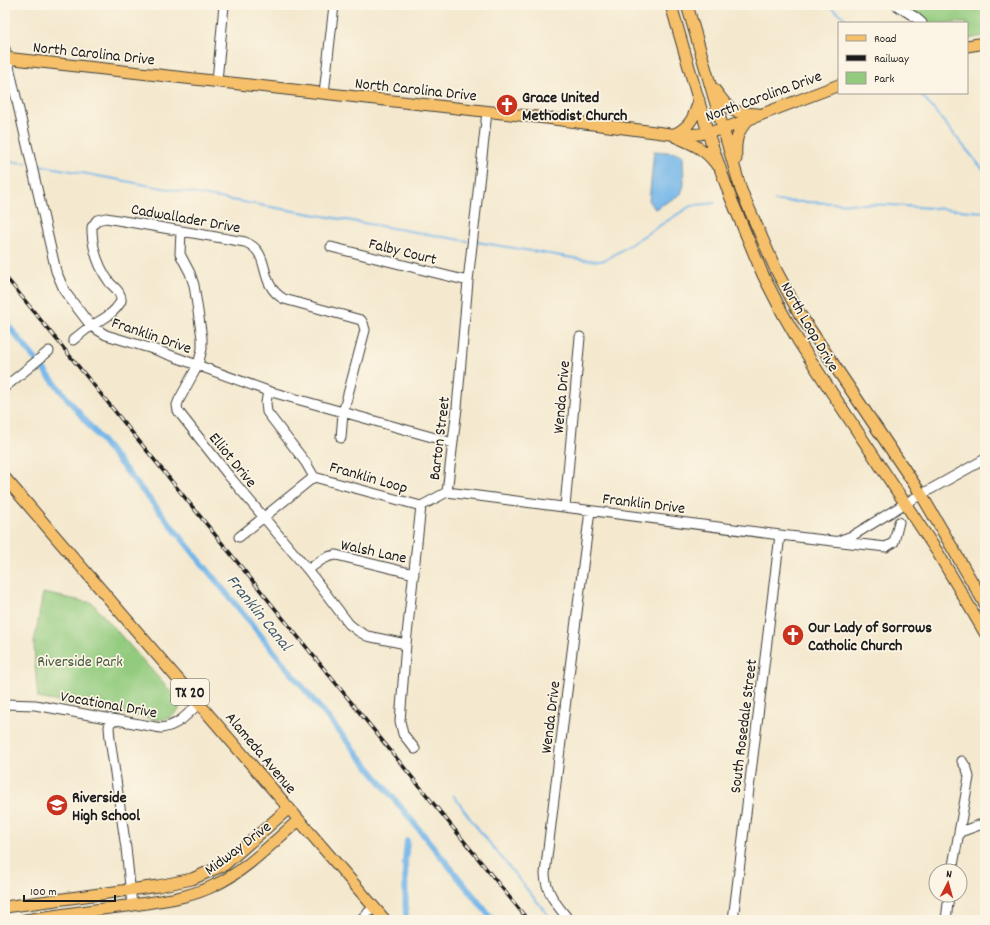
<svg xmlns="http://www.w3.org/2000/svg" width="990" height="925" viewBox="0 0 990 925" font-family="Dekko,sans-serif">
<rect width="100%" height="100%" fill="#fcf5e5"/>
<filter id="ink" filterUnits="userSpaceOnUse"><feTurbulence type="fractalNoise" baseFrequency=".025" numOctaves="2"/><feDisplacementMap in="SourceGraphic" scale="8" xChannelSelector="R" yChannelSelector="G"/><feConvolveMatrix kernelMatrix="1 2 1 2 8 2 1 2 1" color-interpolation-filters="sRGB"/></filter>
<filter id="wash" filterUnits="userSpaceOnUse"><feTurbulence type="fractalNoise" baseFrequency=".012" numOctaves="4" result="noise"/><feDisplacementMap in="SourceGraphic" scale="16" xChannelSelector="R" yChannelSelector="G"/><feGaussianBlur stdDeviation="0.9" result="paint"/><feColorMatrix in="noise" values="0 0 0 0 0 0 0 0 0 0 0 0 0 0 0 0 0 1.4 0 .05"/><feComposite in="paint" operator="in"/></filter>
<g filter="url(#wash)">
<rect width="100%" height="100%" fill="#f4e9cf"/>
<!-- green -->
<path fill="#92cb7e" stroke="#57744d" d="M902,5H985V36L967,39V23H928Z
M43,593L92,603L180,702L179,710L170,718L158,720L38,698L35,665L34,643Z"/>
<!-- water -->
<path fill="#73b6e9" stroke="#486982" d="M654,151L679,153L683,156L684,185L681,194L655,209L649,202Z"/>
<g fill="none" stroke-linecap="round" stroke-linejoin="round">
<!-- stream -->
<path stroke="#73b6e9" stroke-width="2" d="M828,5L851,23
M920,93L985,172
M5,161L26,163
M39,165L179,191L467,241
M775,201L891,205L985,212
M477,242L585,260L601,261L609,258L689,207L696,205L715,203
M453,795L475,825L552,920"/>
<!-- canal -->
<path stroke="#73b6e9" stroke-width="6" d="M5,322L493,920
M406,920L405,861L407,841"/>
</g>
</g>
<g filter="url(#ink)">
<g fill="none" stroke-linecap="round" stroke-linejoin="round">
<!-- minor casing -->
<g stroke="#3c3b37" stroke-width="11">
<path id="minor" d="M896,5L915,17L922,23
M5,49L56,271L65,292L91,326L106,335L156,350L268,391L453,443
M217,81L224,5
M324,93L334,5
M181,231L180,254L190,273L194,285L202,338V349L198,365L179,400L177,405L178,411L229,476L308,570L349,624L358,631L367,636L406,644
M331,247L468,281
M73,340C79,335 85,330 91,326C102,320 115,313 121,301C122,293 115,288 110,283C99,268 93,250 92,232V227L97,220L106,218L245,242C273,253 256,283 284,299L361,320L363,323L365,330L343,413L341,438
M5,387L49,351
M268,391L266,403L267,412L306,463L314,477L421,506
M447,492L780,535L886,547L894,542L899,522
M447,492L457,408L468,281L487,112
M421,506L447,492
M565,507L580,337
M239,537L314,477
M841,540L852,536L906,503L985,459
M308,570C317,563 325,556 336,555L414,574
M5,704L35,705L161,728C178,726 188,714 199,703
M111,720L109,727L110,739L126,848L132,905
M415,749L403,734L400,721L406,644L421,506
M960,832L985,823
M952,871L969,777L967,769L962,761
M360,920L374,907
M569,920C557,905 546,893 545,874L568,683L590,511
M733,920L780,535
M946,920L949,895"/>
</g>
<!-- major casing -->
<g stroke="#3c3b37" stroke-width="13">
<path id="major" d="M671,5L708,133L721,171L730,196L763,275L783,314L799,342L832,393L938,553L985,633
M687,5L741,190L776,270L799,313L921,494L985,604
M967,46L985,43
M5,58L546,118L678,135L700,134L723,129L839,85
M714,89C731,111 729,113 758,114
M675,134C691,126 694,117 699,100
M676,137C693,144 705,149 716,164
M736,159C735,143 736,132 748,120
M5,478L385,920
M5,907L158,886L192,879L224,865L289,808
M25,920C59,915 93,910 127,906C157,901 188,899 215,885C247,870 273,842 299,820"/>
</g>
<!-- minor -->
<use href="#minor" stroke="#fff" stroke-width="9"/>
<!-- major -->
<use href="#major" stroke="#f6c06b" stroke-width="11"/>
<!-- rail casing -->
<g stroke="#1c1c1c" stroke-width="3.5">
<path id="rail" d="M5,276L528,920"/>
</g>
<!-- rail -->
<use href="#rail" stroke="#fcf5e5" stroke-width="2" stroke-dasharray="6" stroke-linecap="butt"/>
</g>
</g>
<!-- icons -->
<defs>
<g id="church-disc" transform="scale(1.15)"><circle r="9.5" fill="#c8321e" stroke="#fcf5e5"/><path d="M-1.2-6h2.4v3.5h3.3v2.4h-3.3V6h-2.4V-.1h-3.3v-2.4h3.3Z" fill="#fff"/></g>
<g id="school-disc" transform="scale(1.15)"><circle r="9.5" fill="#c8321e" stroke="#fcf5e5"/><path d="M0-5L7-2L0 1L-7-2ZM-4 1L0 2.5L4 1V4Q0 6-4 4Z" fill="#fff"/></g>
</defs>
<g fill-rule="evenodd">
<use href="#church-disc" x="507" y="105"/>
<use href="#church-disc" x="793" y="635"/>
<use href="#school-disc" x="57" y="805"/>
</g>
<g text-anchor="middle" stroke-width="3.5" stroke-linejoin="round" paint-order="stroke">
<!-- shield labels -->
<rect fill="#fcf5e5" stroke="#5f5d58" stroke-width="1" x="171" y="679" width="38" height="26" rx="3"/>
<g font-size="15" font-weight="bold" fill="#1c1c1c">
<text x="190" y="697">TX 20</text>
</g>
<!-- street labels -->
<g font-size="16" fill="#1c1c1c" stroke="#fcf5e5">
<text transform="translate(94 52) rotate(6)" y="6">North Carolina Drive</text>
<text transform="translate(416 88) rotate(6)" y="6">North Carolina Drive</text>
<text transform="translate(763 95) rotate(-20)" y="6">North Carolina Drive</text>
<text transform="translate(186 217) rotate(10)" y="6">Cadwallader Drive</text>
<text transform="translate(403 250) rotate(14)" y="6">Falby Court</text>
<text transform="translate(811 326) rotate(60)" y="6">North Loop Drive</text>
<text transform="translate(152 334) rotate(19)" y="6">Franklin Drive</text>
<text transform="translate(560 397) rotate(-85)" y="6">Wenda Drive</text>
<text transform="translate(438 438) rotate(-83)" y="6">Barton Street</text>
<text transform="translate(234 459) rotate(51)" y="6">Elliot Drive</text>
<text transform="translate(369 476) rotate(16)" y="6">Franklin Loop</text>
<text transform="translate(644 502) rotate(7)" y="6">Franklin Drive</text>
<text transform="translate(374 550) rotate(12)" y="6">Walsh Lane</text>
<text transform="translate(109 703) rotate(10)" y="6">Vocational Drive</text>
<text transform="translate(549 717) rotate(-83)" y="6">Wenda Drive</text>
<text transform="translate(742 726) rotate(-83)" y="6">South Rosedale Street</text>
<text transform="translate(262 752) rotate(50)" y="6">Alameda Avenue</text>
<text transform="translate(237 847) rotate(-37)" y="6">Midway Drive</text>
</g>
<!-- poi labels -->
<g font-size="16" font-weight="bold" fill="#1c1c1c" stroke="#fcf5e5" text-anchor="start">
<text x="522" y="102">Grace United<tspan x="522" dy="18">Methodist Church</tspan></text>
<text x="808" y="632">Our Lady of Sorrows<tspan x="808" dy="18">Catholic Church</tspan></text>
<text x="72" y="802">Riverside<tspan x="72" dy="18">High School</tspan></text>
</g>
<!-- park labels -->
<g font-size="16" fill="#45593e" stroke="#fcf5e5">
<text x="80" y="666">Riverside Park</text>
</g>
<!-- water labels -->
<g font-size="17" font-style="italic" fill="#3f5a6e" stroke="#fcf5e5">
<text transform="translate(260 612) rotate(51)" y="6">Franklin Canal</text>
</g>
</g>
<!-- margin -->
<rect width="990" height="925" fill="none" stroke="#fcf5e5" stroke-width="20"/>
<!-- legend -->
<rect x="838" y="22" width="130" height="72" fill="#fcf5e5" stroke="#a29e95"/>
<rect x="846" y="35" width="20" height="6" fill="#f6c06b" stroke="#a29e95"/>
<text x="874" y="42" font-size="12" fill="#1c1c1c">Road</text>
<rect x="846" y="55" width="20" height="6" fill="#1c1c1c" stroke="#a29e95"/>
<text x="874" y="62" font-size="12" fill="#1c1c1c">Railway</text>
<rect x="846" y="72" width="20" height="12" fill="#92cb7e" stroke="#a29e95"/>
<text x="874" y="82" font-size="12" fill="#1c1c1c">Park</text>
<!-- north arrow -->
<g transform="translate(948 883) rotate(6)"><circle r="19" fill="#fcf5e5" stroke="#a29e95"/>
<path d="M0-3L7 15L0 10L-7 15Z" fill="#c8321e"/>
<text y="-6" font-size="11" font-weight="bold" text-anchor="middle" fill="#1c1c1c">N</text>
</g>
<!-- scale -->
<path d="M24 895v6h91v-6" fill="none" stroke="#1c1c1c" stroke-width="2"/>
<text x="30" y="895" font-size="12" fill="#1c1c1c" stroke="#fcf5e5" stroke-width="3" paint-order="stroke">100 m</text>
</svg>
